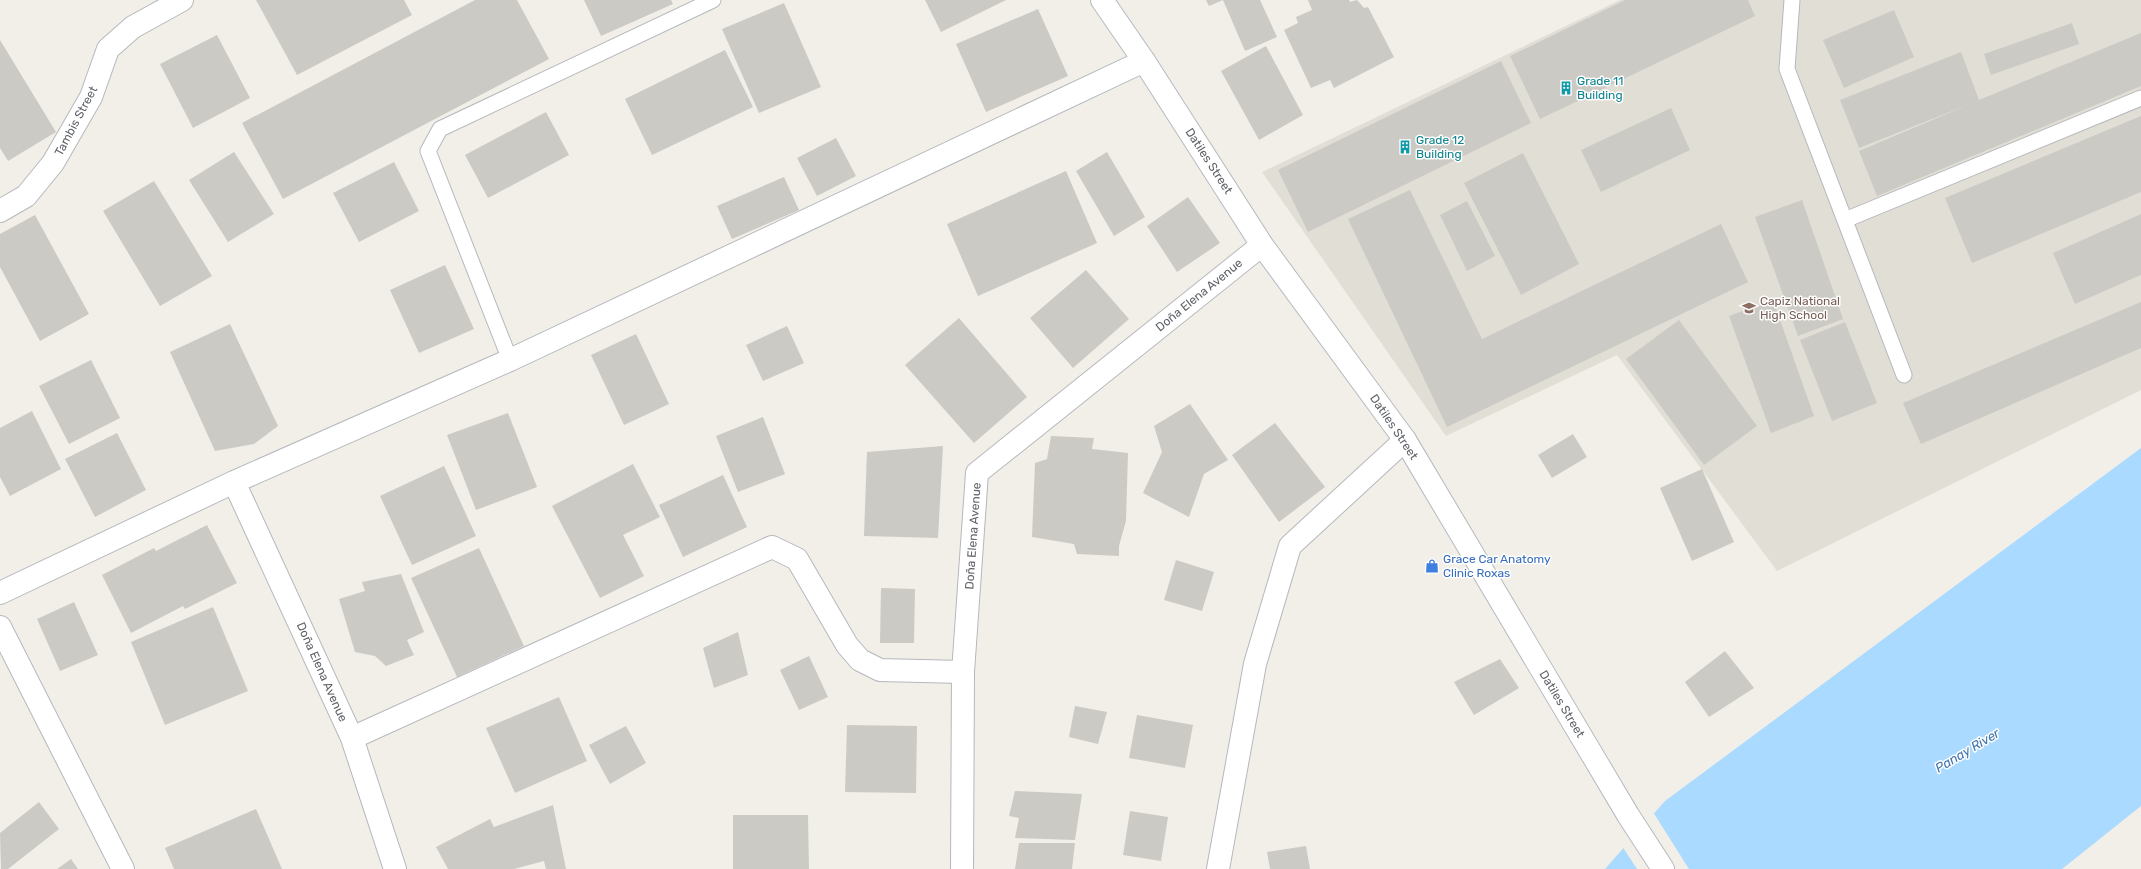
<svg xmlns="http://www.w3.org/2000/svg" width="2141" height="869" viewBox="0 0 2141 869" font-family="Rubik,sans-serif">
<rect width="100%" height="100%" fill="#f1efe8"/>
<!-- education -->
<path fill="#e1ded6" d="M1620,0H2141V390L1777,571L1617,355L1446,436L1262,172Z"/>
<!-- water -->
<path fill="#aadaff" d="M2141,448V806L2062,869H1605L1665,801Z"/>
<!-- pier -->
<path fill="#f1efe8" d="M1653,812L1689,869H1637L1622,846Z"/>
<!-- building -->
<path fill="#cccac5" d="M256,0H404L412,15L297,75Z
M475,0H517L549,59L283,199L242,123Z
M584,0H671L673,4L601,36Z
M925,0H1006L941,32Z
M1206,0H1260L1277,37L1245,51L1223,0L1209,6Z
M1308,0H1349L1350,2L1357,0L1364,8L1368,7L1394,57L1334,88L1330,80L1311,88L1284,30L1298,23L1296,17L1312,10Z
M1625,0H1748L1755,16L1540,119L1510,56Z
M784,3L821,87L759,113L722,29Z
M1038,9L1068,76L986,112L956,44Z
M1894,10L1914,57L1844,88L1823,40Z
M2072,23L2079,44L1991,75L1984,54Z
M2141,33V86L1877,196L1859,151L1970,104L1859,148L1840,100L1961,52L1979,100Z
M217,35L250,98L193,128L160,64Z
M0,40L56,132L8,161L0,148Z
M1266,46L1303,115L1259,140L1221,71Z
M725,50L753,107L652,155L625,99Z
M1501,61L1531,123L1308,232L1278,170Z
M1671,108L1690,150L1601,192L1581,150Z
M546,112L569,155L488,198L465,155Z
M2141,116V192L1972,263L1945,198Z
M836,138L856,176L817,196L797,158Z
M234,152L274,214L228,242L189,180Z
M1107,152L1145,217L1114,236L1076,171Z
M1523,153L1579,264L1521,295L1464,183Z
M394,162L419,211L359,242L333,193Z
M1066,171L1097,243L978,296L947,224Z
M784,177L799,210L732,239L717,206Z
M154,181L212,276L160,306L103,211Z
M1410,190L1482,339L1721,224L1748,282L1447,427L1348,219Z
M1188,197L1220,243L1177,272L1147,226Z
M1802,200L1843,319L1798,336L1755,217Z
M1467,201L1495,256L1467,271L1440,215Z
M2141,214V275L2075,304L2053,253Z
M35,215L89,314L40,341L0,267V234Z
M445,265L474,329L419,353L390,290Z
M1086,270L1129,319L1073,368L1030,318Z
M1773,300L1814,416L1771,433L1729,316Z
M2141,302V348L1921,444L1903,403Z
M959,318L1027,397L974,443L905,365Z
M1679,320L1757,426L1704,465L1626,359Z
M1845,322L1877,403L1832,421L1800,340Z
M230,324L278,426L254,444L215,451L170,352Z
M787,326L804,363L763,381L746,345Z
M636,334L669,404L624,425L591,355Z
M91,360L120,418L69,444L39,386Z
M1190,404L1228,460L1204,474L1189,517L1143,493L1162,452L1154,426Z
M32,411L61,469L10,496L0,477V428Z
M508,413L537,487L476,510L447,435Z
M763,417L785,474L738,492L716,436Z
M1275,423L1325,487L1279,522L1232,455Z
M117,433L146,490L95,517L65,459Z
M1573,434L1587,457L1552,478L1538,455Z
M1051,436L1094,438L1092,449L1128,453L1126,521L1119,546V556L1077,554L1074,544L1032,537L1035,463L1047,459Z
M943,446L938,538L864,536L867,452Z
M633,464L660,517L623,535L644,576L600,598L552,506Z
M444,466L476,536L412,565L380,496Z
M1702,469L1734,542L1692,561L1660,488Z
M723,475L747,527L683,557L659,505Z
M207,525L237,583L185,609L183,606L131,633L102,575L154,548L156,551Z
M479,548L524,646L457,677L411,578Z
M1176,560L1214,572L1202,611L1164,600Z
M401,574L424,632L407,640L414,655L386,666L375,656L355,652L339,599L365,591L362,582Z
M881,588L915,589L914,643H880Z
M74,602L98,655L60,671L37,619Z
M213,607L248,691L165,725L131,642Z
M738,632L748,675L714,688L703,648Z
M1725,651L1754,688L1709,717L1685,682Z
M809,656L828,697L799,710L780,670Z
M1500,659L1519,688L1474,715L1454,682Z
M559,697L587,761L515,793L486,728Z
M1075,706L1107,712L1098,744L1069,737Z
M1137,715L1193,725L1185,768L1129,758Z
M847,725L917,726L916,793L845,792Z
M626,726L646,763L610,784L589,745Z
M1015,791L1082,794L1075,840L1015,838L1019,818L1009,816Z
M39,802L59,829L8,869H1L0,833Z
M553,805L566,869H546L544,861L514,869H448L436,847L490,819L494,827Z
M256,809L282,869H174L165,848Z
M1130,811L1168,817L1161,861L1123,855Z
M733,815H808L809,869H733Z
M1019,843H1075L1072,869H1015Z
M1306,846L1310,869H1270L1267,852Z
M71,859L78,869H57Z"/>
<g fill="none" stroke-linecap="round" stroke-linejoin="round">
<!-- service casing -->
<g stroke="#b5b8bc" stroke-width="17">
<path id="service" d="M1792,0L1787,69L1904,375
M1845,220L2141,98
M510,360L428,151L440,129L713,0"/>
</g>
<!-- minor casing -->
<g stroke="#b5b8bc" stroke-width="24">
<path id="minor" d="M0,211L26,196L53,163L91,97L108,49L133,27L182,0
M234,482L352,738L395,869
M0,593L234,482L510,360L1144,61
M0,627L123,869
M352,738L772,547L797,559L847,645L860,660L880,670L963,672
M962,869L963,672L977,473L1262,245
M1218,869L1255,664L1290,546L1405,440"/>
</g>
<!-- secondary casing -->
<g stroke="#b6babf" stroke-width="24">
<path id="secondary" d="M1102,0L1144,61L1262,245L1405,440L1628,815L1663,869"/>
</g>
<!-- service -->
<use href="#service" stroke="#fff" stroke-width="15"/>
<!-- minor -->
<use href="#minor" stroke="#fff" stroke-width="22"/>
<!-- secondary -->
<use href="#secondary" stroke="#fff" stroke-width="22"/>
</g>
<!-- icons -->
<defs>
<g id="building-bare" transform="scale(1.08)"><path d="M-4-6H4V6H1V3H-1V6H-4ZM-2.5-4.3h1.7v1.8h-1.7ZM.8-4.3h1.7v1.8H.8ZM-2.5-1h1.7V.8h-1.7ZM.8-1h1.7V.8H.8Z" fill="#0f9aa8" stroke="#fff" stroke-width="2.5" paint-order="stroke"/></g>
<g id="school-bare" transform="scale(1.08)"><path d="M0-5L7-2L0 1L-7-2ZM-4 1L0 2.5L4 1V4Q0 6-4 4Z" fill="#8d6e63" stroke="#fff" stroke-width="2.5" paint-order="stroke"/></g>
<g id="shop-bare" transform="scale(1.08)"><path d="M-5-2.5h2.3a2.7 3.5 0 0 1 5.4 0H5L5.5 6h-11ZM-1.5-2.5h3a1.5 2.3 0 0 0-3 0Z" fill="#3f7fe0" stroke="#fff" stroke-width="2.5" paint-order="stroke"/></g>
</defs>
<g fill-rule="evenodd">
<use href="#building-bare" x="1566" y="88"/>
<use href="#building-bare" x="1405" y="147"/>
<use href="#school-bare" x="1749" y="308"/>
<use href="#shop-bare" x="1432" y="566"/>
</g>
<g text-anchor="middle" stroke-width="3" stroke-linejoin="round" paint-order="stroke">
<!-- culture labels -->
<g font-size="12" fill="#0d838f" stroke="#fff" text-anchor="start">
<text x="1577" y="85">Grade 11<tspan x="1577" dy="14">Building</tspan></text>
<text x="1416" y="144">Grade 12<tspan x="1416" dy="14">Building</tspan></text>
</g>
<!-- street labels -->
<g font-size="12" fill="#5f6368" stroke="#fff">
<text transform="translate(76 121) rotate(-62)" y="4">Tambis Street</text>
<text transform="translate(1209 161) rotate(57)" y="4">Datiles Street</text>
<text transform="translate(1199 295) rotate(-39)" y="4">Doña Elena Avenue</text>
<text transform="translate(1394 427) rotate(56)" y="4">Datiles Street</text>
<text transform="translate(973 536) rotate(-86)" y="4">Doña Elena Avenue</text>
<text transform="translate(322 672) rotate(66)" y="4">Doña Elena Avenue</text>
<text transform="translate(1562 704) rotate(59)" y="4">Datiles Street</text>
</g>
<!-- education labels -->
<g font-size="12" fill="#785e54" stroke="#fff" text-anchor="start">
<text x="1760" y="305">Capiz National<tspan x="1760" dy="14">High School</tspan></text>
</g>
<!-- shop labels -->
<g font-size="12" fill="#366cbe" stroke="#fff" text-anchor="start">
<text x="1443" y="563">Grace Car Anatomy<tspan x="1443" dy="14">Clinic Roxas</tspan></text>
</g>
<!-- water labels -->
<g font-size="13" font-style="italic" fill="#4174aa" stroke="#fff">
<text transform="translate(1967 750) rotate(-31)" y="5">Panay River</text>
</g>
</g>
</svg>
